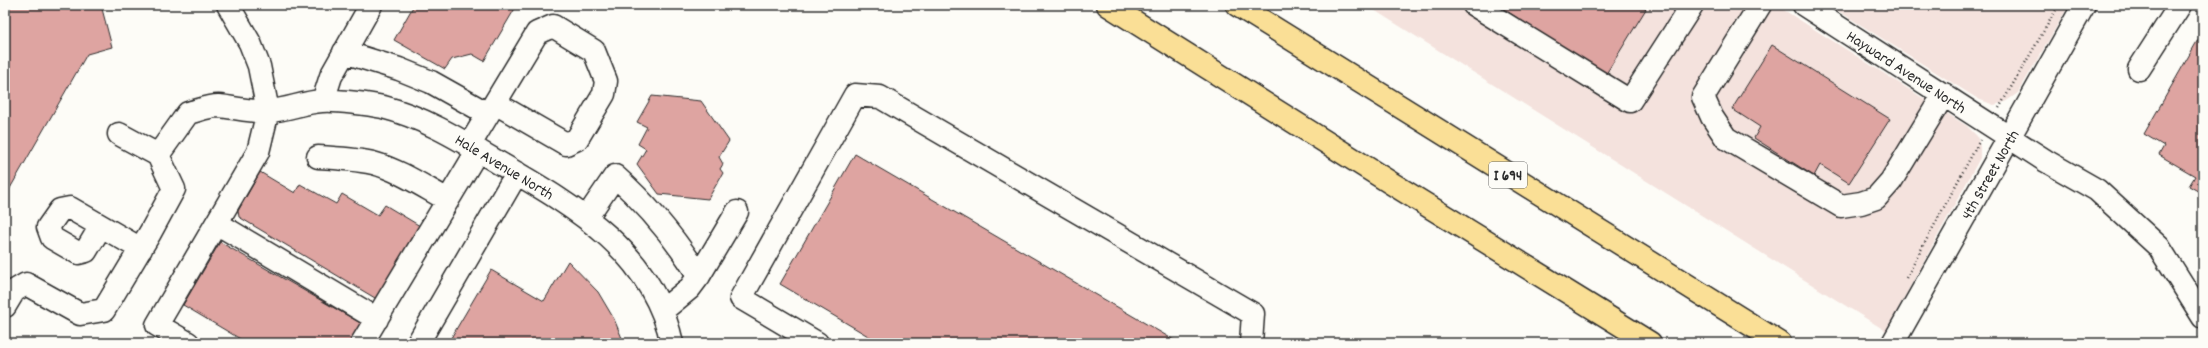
<svg xmlns="http://www.w3.org/2000/svg" width="2208" height="348" viewBox="0 0 2208 348" font-family="Dekko,sans-serif">
<rect width="100%" height="100%" fill="#fdfcf7"/>
<filter id="ink" filterUnits="userSpaceOnUse"><feTurbulence type="fractalNoise" baseFrequency=".025" numOctaves="2"/><feDisplacementMap in="SourceGraphic" scale="8" xChannelSelector="R" yChannelSelector="G"/><feConvolveMatrix kernelMatrix="1 2 1 2 8 2 1 2 1" color-interpolation-filters="sRGB"/></filter>
<g filter="url(#ink)">
<!-- built -->
<path fill="#f4e2dd" d="M1366,5H1776L1967,126L1977,136L1980,147V158L1886,331Z
M1829,5H2069L2018,93L2005,102L1994,105L1978,99Z"/>
<!-- building -->
<path fill="#dea4a1" stroke="#2b2b2b" d="M5,5H69L73,7L81,5H101L112,47L87,54L5,197Z
M414,5H517L484,61L472,54L452,59L445,69L394,40Z
M1497,5H1639L1646,9L1606,74Z
M2203,31V194L2189,186L2195,176L2159,155L2164,146L2144,134Z
M1772,45L1890,119L1849,183L1820,165L1814,176L1754,138L1760,127L1732,109Z
M652,96L701,101L729,141L719,157L723,164L720,169L723,173L708,199L659,194L637,164L646,149L638,144L647,127L637,122Z
M855,154L1179,343H880L780,284Z
M260,172L295,193L300,184L336,204L342,194L378,215L385,205L420,226L379,297L375,298L239,217L238,211Z
M220,242L362,324L351,343H247L183,305Z
M568,261L598,292L614,319L624,343H448L491,270L544,301Z"/>
<g fill="none" stroke-linecap="round" stroke-linejoin="round">
<!-- minor casing -->
<g stroke="#2b2b2b" stroke-width="25">
<path id="minor" d="M1474,5L1630,101L1692,5
M1760,5L1703,97L1712,117L1726,138L1841,206L1861,203L1876,198L1891,181L1944,94
M1804,5L2046,161L2097,190L2159,247L2203,317
M344,52L399,69L431,82L488,114
M2139,69L2180,5
M323,101L331,76L371,5
M469,146L537,33L553,26L594,51L606,81L604,94L577,139L566,144L495,103
M158,155L188,113C197,111 208,106 218,106C234,107 252,113 269,111C287,110 304,102 322,101C336,100 369,104 383,107C423,117 459,139 494,160C571,205 651,248 672,343
M318,157C337,158 355,159 373,163C399,170 424,187 448,200
M587,217L615,176C649,206 675,238 699,276
M218,224L377,319
M101,226L86,251L78,253L52,238L48,227L60,210L70,208L141,249
M5,306L14,291L26,284L80,314L104,310L150,233L174,189L158,155L119,134
M662,311L690,288L699,276L737,212
M188,343L157,325L258,152L268,111L259,66L250,43L228,5
M362,343L478,150
M418,343L517,173
M817,343L741,298L855,95L880,97L1253,314L1251,343
M1893,343L2084,5"/>
</g>
<!-- highway casing -->
<g stroke="#2b2b2b" stroke-width="25">
<path id="highway" d="M1108,5L1391,183L1650,343
M1237,5L1780,343"/>
</g>
<!-- path -->
<path stroke="#2b2b2b" stroke-width="2.5" stroke-dasharray="1 3" stroke-linecap="butt" d="M1999,108L2059,5
M1906,278L1980,140"/>
<!-- minor -->
<use href="#minor" stroke="#fdfcf7" stroke-width="22"/>
<!-- highway -->
<use href="#highway" stroke="#fadf96" stroke-width="22"/>
</g>
</g>
<g text-anchor="middle" stroke-width="4" stroke-linejoin="round" paint-order="stroke">
<!-- shield labels -->
<rect fill="#fdfcf7" stroke="#6a6a68" stroke-width="1" x="1489" y="162" width="38" height="26" rx="3"/>
<g font-size="15" font-weight="bold" fill="#2b2b2b">
<text x="1508" y="180">I 694</text>
</g>
<!-- street labels -->
<g font-size="16" fill="#2b2b2b" stroke="#fdfcf7">
<text transform="translate(1907 71) rotate(33)" y="6">Hayward Avenue North</text>
<text transform="translate(505 166) rotate(31)" y="6">Hale Avenue North</text>
<text transform="translate(1989 174) rotate(-60)" y="6">4th Street North</text>
</g>
</g>
<!-- margin -->
<rect width="2208" height="348" fill="none" stroke="#fdfcf7" stroke-width="20"/>
<rect x="10" y="10" width="2188" height="328" fill="none" stroke="#2b2b2b" stroke-width="1.5" filter="url(#ink)"/>
</svg>
